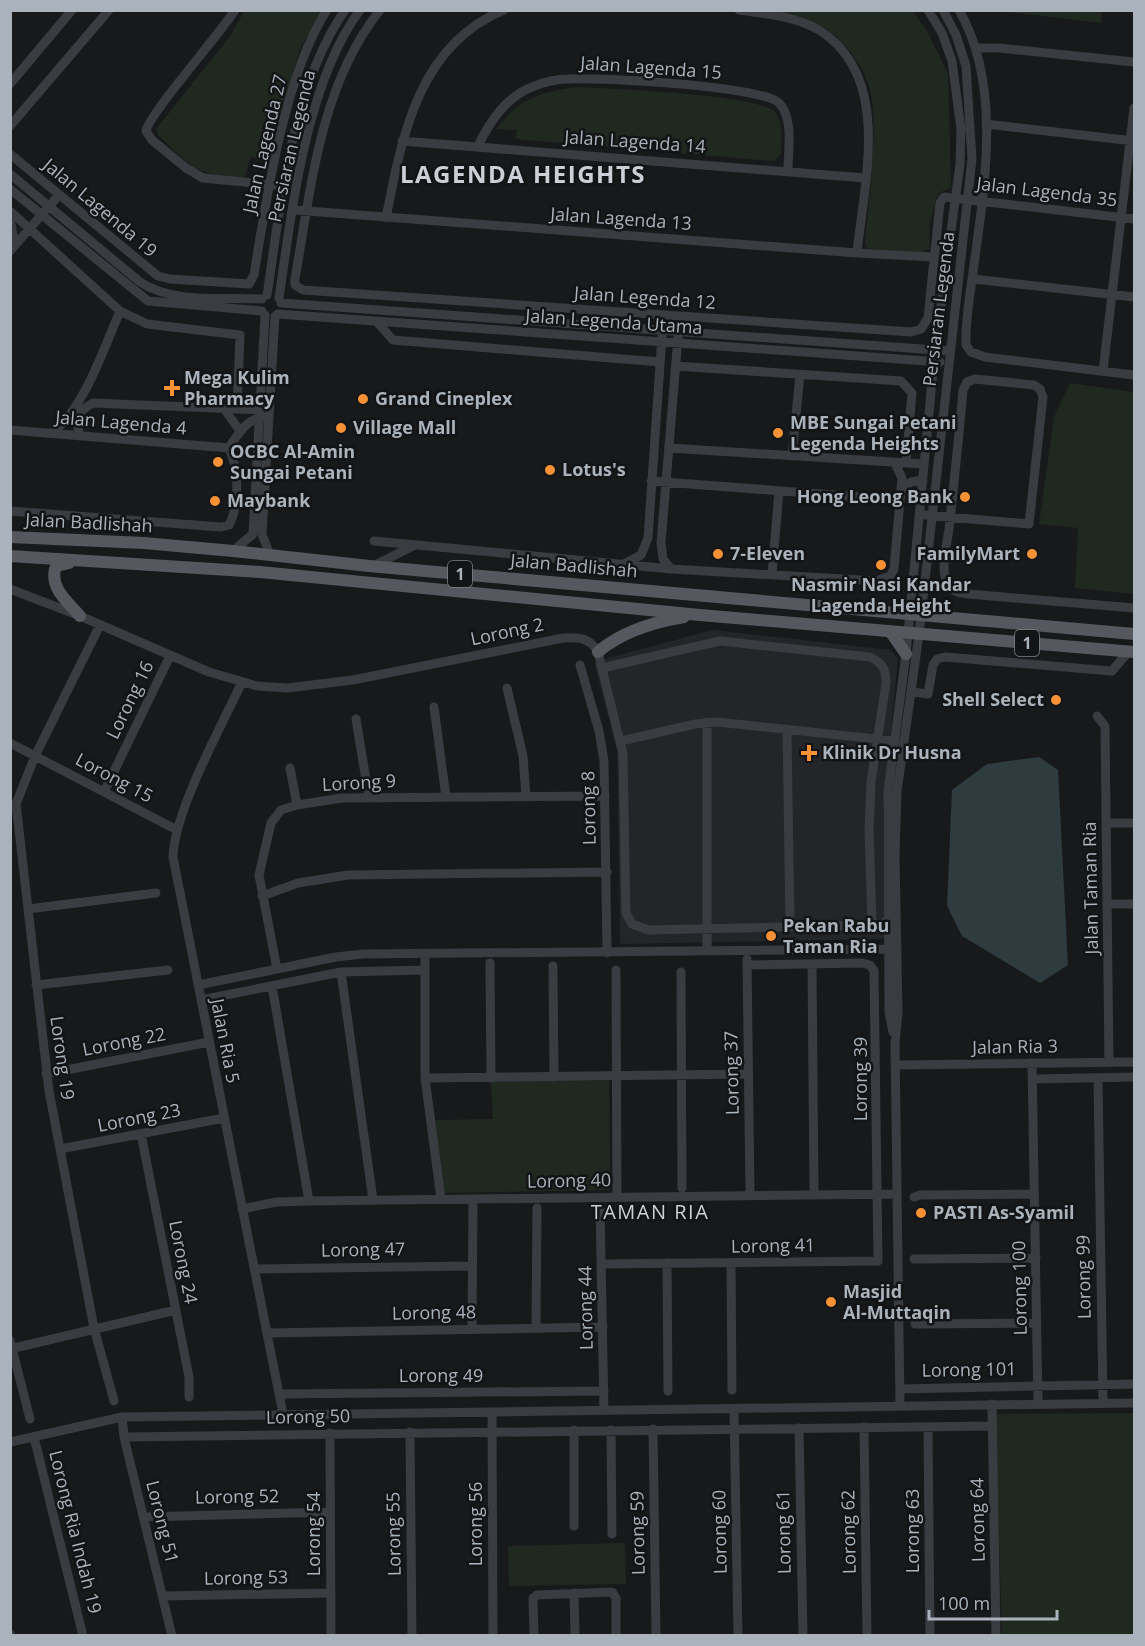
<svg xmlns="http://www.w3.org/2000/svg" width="1145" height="1646" viewBox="0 0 1145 1646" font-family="'Open Sans',sans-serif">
<rect width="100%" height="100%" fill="#18191b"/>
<!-- built -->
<path fill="#242528" d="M712,630L891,650L898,659L883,810L885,939L620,944L617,749L594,662Z"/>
<!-- green -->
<path fill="#202920" d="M244,11H322L300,49L268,160L250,157L245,177C197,177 191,166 158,135L156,129L231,35Z
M748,11H913L927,31L948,73L951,187L938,194L929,226L930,249L921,252L868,249L865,243C868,205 881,116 868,83C857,52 830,25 798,16C783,11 764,12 748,11Z
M999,11H1102L1101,23Z
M577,87C608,89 763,94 776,113C784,124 781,142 781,154L774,161L515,139L517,130L496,129C523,96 536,94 577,87Z
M1070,383L1134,392V594L1075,588L1078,528L1039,524L1054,417Z
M491,1081H609L610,1190L443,1193L434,1120L493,1119Z
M1134,1413V1635H1002L995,1414Z
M625,1543L626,1584L509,1586L508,1546Z"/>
<!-- water -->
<path fill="#2e3b3f" d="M1039,757L1058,770L1068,965L1040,983L962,936L947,906L952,790L987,764Z"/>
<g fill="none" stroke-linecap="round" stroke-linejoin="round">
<!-- minor -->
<path stroke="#393c40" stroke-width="9" d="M235,10C220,34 149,114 146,131L152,140L186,168L203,178L285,186
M380,10C320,85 311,188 295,279V285L303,290L911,332L921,329L928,318L940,203L944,197L1134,219
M739,10C765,14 796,16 819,30C893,76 864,182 857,253
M959,10C1003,87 984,189 973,272C970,296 965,321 966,345L971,352L985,357L1134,375
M976,48H999L1134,62
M10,84L72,10
M986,124L1134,141
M10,126L109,10
M402,141L865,178
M478,146C490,121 506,97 532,87C544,82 556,79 568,79C598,77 763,86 779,103C794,118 788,151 788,170
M10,154L158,276L170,279L249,284L254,275C266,199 285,74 327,10
M10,174L140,282C173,304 223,297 262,299
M10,189L148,301L262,311
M294,210L857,253L933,257
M10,211L120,311L147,324L240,335L237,409
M386,218C402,137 418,45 504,10
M10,219L15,245
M10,251L58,196
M973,279L1134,297
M267,295C281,204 291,88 345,10
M279,298C292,209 306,83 360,10
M281,303L950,351
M278,314L940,362
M377,322L393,340L660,362
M676,366L901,381L912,393L906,463
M1103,371L1134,108
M225,410L240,431
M10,430L229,448
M52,433C84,409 104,348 120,311
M80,436C75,420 77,411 93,403L260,410
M229,448C237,435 247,418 264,417
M669,448L924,464
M792,456L800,374
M651,481L900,500
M901,489L911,482L923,480
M10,511L221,527L229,525C240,505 239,469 229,448
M925,515C960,518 994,521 1029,524L1043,397L1040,389L1034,385L975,379L967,382L963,390C959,436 954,483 949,529C947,544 941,566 946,580C949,591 958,593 968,594L1134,608
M374,541L671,569L876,581L890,576L894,569L902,478L895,463
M233,551L253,534L265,315
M270,555L262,534L275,316
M626,563L641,555L648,538L662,336
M377,564L415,545
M671,569L663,559L661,543L678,337
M772,574L779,491
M10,589L80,616L209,672L257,686L287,688L353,680L563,638C579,637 590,638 598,652L623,754L626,913L632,924L648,930L872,925L888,922
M100,625L35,756L16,804L49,1091L94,1328L114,1401
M580,665L599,731L604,761L607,953
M602,668L720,641L870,657C883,663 886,669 886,683L871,782L869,830L872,925
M241,684C221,727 174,812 173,857L283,1414
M507,688L523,756L526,797
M912,692L928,694L933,665L937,659L945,657L1112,671L1128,652
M434,707L446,797
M1097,716L1105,726L1109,1062
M356,719L369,798
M787,730L790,926
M621,741L695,724L717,722L895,741
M10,743L177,830
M290,768L297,805
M104,792L170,656
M1107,823H1134
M262,896L298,883L348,875L607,872
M1108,904H1134
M28,909L156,893
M707,951V722
M425,954V1078L441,1199
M747,959L750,1195
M490,963L491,1078
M812,964L814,1195
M553,966L554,1077
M277,969L259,875L271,823L281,810L297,805L342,798L605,796
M616,970L617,1197
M341,972L373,1200
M681,972L682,1188
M36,985L168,970
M198,985L336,957L363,954L894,949
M272,986L309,1201
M201,1000L341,972L425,970
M893,1032L889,1012L888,791L906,654L935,350L960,164L961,129L952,61L942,33L928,10
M1032,1063L1038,1404
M895,1065L1134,1062
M46,1074L209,1042
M425,1078L748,1074
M1098,1078L1103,1403
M1033,1079L1134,1077
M141,1134L189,1377V1397
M60,1149L224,1118
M914,1197L920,1195L1034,1194
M600,1207L604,1410
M242,1209L276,1202L309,1201L897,1194
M914,1259L1036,1258
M667,1263L668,1391
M731,1263L732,1390
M601,1264L878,1261L874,971L870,965L862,963L747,965
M254,1269L472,1266
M915,1324L1037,1323
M536,1328L537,1208
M472,1329L473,1199
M267,1333L603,1327
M10,1340L30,1419
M10,1349L176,1310
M900,1389L1134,1384
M279,1394L604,1391
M992,1404L996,1636
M900,1405L895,1044L898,1012L895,855L897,792L919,634L972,159L966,66L956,35L943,10
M734,1409L738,1636
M492,1412L493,1636
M122,1417L124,1437L172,1636
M864,1427L867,1636
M928,1427L930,1636
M799,1428L803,1636
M653,1429L656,1636
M574,1430V1526
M611,1430L612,1534
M410,1432L412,1636
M330,1433L331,1636
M34,1437L83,1636
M124,1437L993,1426
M10,1442L122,1417L1134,1403
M144,1517L330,1512
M574,1593L575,1636
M163,1596L331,1593
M10,1634L11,1636
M534,1636L533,1598L537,1595L612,1592L616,1598V1636"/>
<!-- major -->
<path stroke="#55595f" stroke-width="12" d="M10,537L144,543L233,551L369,566L1134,634
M10,556L260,572L700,615L1134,652
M69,563L56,566C48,587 68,602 80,616
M890,631L906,654
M598,652C621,632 654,622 684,617"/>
</g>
<!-- markers -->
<g fill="#f69235" stroke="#131416" stroke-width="2">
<path d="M169 379h6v6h6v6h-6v6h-6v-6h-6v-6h6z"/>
<circle cx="363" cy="399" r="6"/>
<circle cx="341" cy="428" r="6"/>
<circle cx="778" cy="433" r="6"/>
<circle cx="218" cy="462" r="6"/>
<circle cx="550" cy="470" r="6"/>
<circle cx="965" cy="497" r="6"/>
<circle cx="215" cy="501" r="6"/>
<circle cx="718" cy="554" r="6"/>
<circle cx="1032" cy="554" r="6"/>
<circle cx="881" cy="565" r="6"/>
<circle cx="1056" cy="700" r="6"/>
<path d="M806 744h6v6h6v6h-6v6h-6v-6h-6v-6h6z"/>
<circle cx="771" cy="936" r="6"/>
<circle cx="921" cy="1213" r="6"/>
<circle cx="831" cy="1302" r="6"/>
</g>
<g text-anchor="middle" stroke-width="5" stroke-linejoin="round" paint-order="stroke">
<!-- shield labels -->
<g fill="#131416" stroke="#7d838a" stroke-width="1.5">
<rect x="448" y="561" width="24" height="26" rx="4.5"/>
<rect x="1015" y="630" width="24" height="26" rx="4.5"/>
</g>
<g font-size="16" font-weight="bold" fill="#aab2bb">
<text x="460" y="580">1</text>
<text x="1027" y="649">1</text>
</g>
<!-- street labels -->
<g font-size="18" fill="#aab2bb" stroke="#131416">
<text transform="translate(651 68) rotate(4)" y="6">Jalan Lagenda 15</text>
<text transform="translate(635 142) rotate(4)" y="6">Jalan Lagenda 14</text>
<text transform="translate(265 144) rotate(-77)" y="6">Jalan Lagenda 27</text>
<text transform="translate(292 146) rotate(-77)" y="6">Persiaran Legenda</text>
<text transform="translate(1047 192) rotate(7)" y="6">Jalan Lagenda 35</text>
<text transform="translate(100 208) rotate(40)" y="6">Jalan Lagenda 19</text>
<text transform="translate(621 219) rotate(4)" y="6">Jalan Lagenda 13</text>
<text transform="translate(645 298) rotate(4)" y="6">Jalan Legenda 12</text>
<text transform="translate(939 309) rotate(-83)" y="6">Persiaran Legenda</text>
<text transform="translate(614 322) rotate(4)" y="6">Jalan Legenda Utama</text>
<text transform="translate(121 423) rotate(5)" y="6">Jalan Lagenda 4</text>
<text transform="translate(89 523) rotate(3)" y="6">Jalan Badlishah</text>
<text transform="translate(574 566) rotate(5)" y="6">Jalan Badlishah</text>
<text transform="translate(507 632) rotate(-12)" y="6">Lorong 2</text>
<text transform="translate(130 700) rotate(-64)" y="6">Lorong 16</text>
<text transform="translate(114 778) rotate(28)" y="6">Lorong 15</text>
<text transform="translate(359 783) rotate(-3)" y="6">Lorong 9</text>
<text transform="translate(589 808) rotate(-91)" y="6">Lorong 8</text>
<text transform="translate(1091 888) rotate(-91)" y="6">Jalan Taman Ria</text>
<text transform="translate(225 1041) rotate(79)" y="6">Jalan Ria 5</text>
<text transform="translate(124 1042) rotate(-11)" y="6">Lorong 22</text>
<text transform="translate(1015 1047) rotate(-1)" y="6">Jalan Ria 3</text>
<text transform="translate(62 1058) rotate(82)" y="6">Lorong 19</text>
<text transform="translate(732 1073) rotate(-91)" y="6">Lorong 37</text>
<text transform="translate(861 1079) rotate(-90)" y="6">Lorong 39</text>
<text transform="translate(139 1118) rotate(-11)" y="6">Lorong 23</text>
<text transform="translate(569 1181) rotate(-1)" y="6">Lorong 40</text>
<text transform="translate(773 1246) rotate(-1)" y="6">Lorong 41</text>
<text transform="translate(363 1250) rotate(-1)" y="6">Lorong 47</text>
<text transform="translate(183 1262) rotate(79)" y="6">Lorong 24</text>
<text transform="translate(1084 1277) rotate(-91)" y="6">Lorong 99</text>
<text transform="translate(1020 1288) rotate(-91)" y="6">Lorong 100</text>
<text transform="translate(586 1308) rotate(-91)" y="6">Lorong 44</text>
<text transform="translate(434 1313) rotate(-1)" y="6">Lorong 48</text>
<text transform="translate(969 1370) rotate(-1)" y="6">Lorong 101</text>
<text x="441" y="1382">Lorong 49</text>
<text transform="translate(308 1417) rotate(-1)" y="6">Lorong 50</text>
<text transform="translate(237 1497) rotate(-1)" y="6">Lorong 52</text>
<text transform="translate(978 1520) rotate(-91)" y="6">Lorong 64</text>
<text transform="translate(162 1522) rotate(76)" y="6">Lorong 51</text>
<text transform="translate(476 1524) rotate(-90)" y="6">Lorong 56</text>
<text transform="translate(913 1531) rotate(-90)" y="6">Lorong 63</text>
<text transform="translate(75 1532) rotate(76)" y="6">Lorong Ria Indah 19</text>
<text transform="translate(720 1532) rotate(-91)" y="6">Lorong 60</text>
<text transform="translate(784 1532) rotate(-91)" y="6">Lorong 61</text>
<text transform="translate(849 1532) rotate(-91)" y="6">Lorong 62</text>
<text transform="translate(638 1533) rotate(-91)" y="6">Lorong 59</text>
<text transform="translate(314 1534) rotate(-90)" y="6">Lorong 54</text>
<text transform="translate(394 1534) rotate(-91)" y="6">Lorong 55</text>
<text transform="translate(246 1578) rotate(-1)" y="6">Lorong 53</text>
</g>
<!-- poi labels -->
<g font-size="18" font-weight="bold" fill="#aab2bb" stroke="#131416" text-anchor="start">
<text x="184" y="384">Mega Kulim<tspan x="184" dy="21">Pharmacy</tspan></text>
<text x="375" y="405">Grand Cineplex</text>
<text x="790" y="429">MBE Sungai Petani<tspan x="790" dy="21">Legenda Heights</tspan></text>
<text x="353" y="434">Village Mall</text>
<text x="230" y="458">OCBC Al-Amin<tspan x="230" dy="21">Sungai Petani</tspan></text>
<text x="562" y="476">Lotus's</text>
<text x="953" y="503" text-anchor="end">Hong Leong Bank</text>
<text x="227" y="507">Maybank</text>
<text x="730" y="560">7-Eleven</text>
<text x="1020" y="560" text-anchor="end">FamilyMart</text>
<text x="881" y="591" text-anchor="middle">Nasmir Nasi Kandar<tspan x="881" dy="21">Lagenda Height</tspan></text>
<text x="1044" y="706" text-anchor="end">Shell Select</text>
<text x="822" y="759">Klinik Dr Husna</text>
<text x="783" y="932">Pekan Rabu<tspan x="783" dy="21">Taman Ria</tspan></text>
<text x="933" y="1219">PASTI As-Syamil</text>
<text x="843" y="1298">Masjid<tspan x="843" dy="21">Al-Muttaqin</tspan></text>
</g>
<!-- neighbourhood labels -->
<g font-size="20" letter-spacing="1.5" fill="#ccd0d6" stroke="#131416">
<text x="650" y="1219">TAMAN RIA</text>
</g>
<!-- district labels -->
<g font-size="24" font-weight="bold" letter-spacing="1.5" fill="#ccd0d6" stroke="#131416">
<text x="523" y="183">LAGENDA HEIGHTS</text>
</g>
</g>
<!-- border -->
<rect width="1145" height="1646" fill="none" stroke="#aab2bb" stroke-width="24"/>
<!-- scale -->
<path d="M929 1610v9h128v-9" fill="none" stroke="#aab2bb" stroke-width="3"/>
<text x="938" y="1610" font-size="18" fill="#aab2bb" stroke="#131416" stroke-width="4.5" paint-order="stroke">100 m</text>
</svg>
